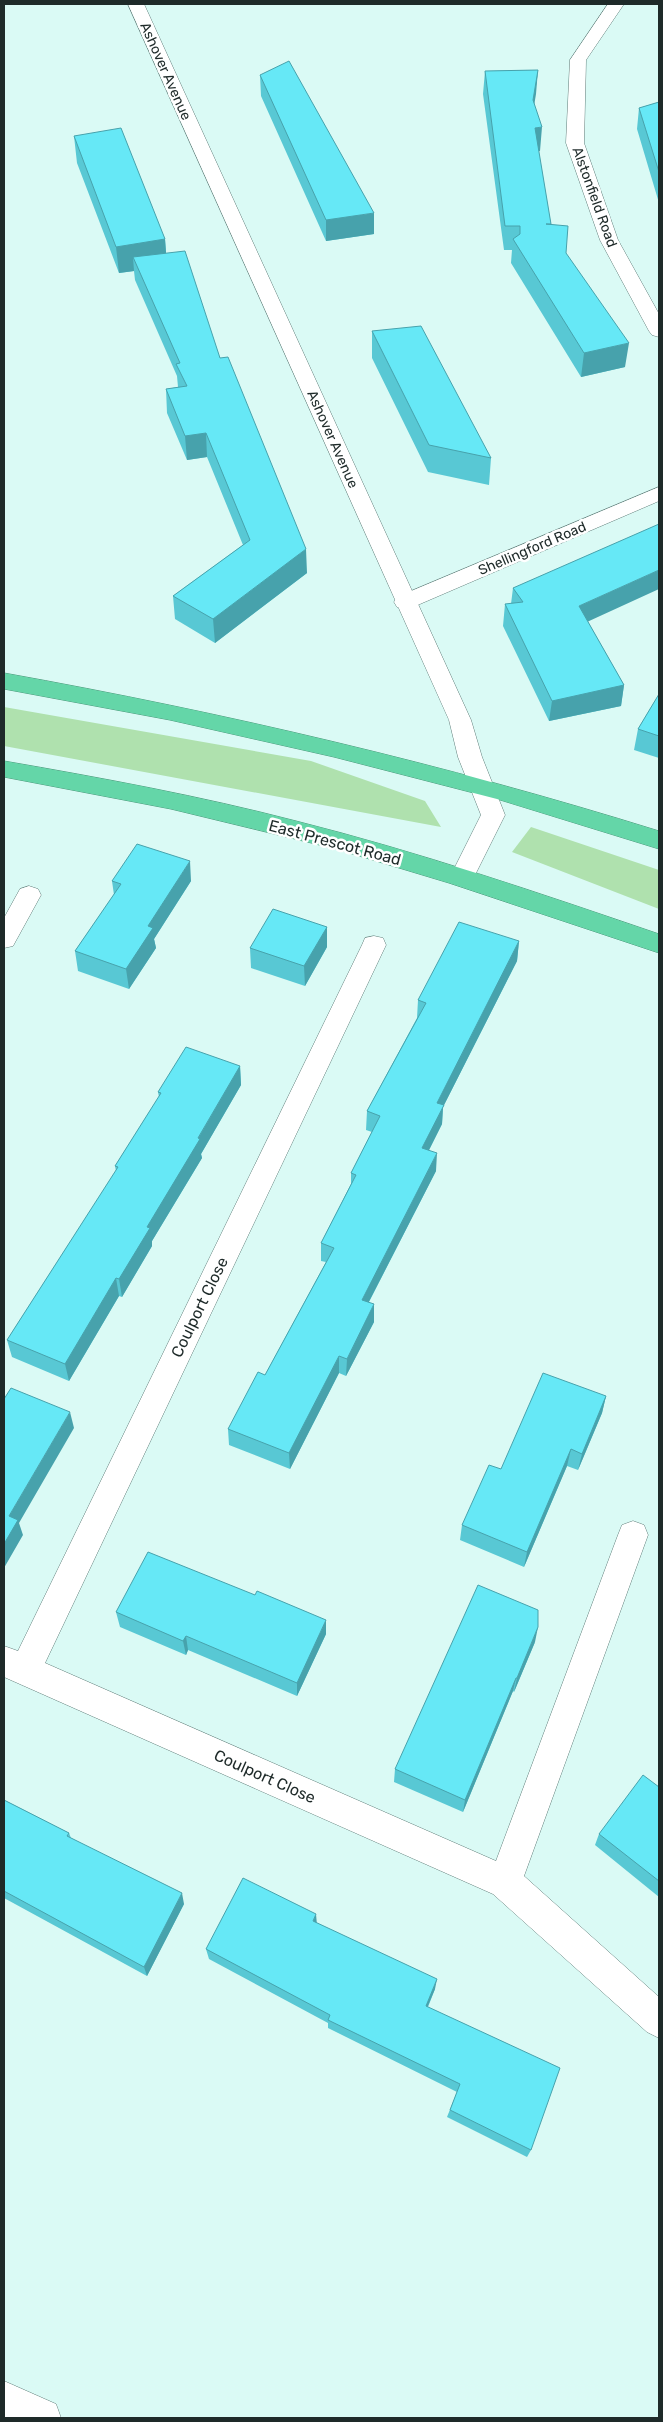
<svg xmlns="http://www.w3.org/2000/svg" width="663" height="2422" viewBox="0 0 663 2422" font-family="Rubik,sans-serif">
<rect width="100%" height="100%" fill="#dafaf5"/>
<!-- green -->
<path fill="#afe1ae" d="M4,707L311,761L425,801L441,827L4,746Z
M531,827L659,870V909L512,852Z"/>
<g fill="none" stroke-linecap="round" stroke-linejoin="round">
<!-- lane casing -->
<g stroke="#627f7b" stroke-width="1">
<path id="lane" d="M4,2381L56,2404L61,2418H4Z"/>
</g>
<!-- street casing -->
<g stroke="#627f7b" stroke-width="1">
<path id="street" d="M608,4H624L586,60L584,143L618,240L659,314V337L652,335L649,331L600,240L566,143L570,60Z
M659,487V501L413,607L405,609L397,607L394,602L397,597Z
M29,886L38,889L41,895L13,946L4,948V918L20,889Z
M374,936L383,938L386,945L45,1663L496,1861L618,1535L622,1525L633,1521L644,1525L648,1535L524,1876L659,1997V2038L647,2032L493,1894L4,1677V1646L18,1651L362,945L365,938Z"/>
</g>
<!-- secondary casing -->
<g stroke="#627f7b" stroke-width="1">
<path id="secondary" d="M128,4H144L471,720L482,757L505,815L471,883L462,886L453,883L450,877L481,815L458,757L449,720Z"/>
</g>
<!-- highway casing -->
<g stroke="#4c9a7c" stroke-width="1">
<path id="highway" d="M4,673C226,713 444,764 659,831V849L497,799L334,757L170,720L4,689Z
M4,761C102,778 200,796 296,821C419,852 539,893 659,934V953L449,883L336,849L171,809L4,777Z"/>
</g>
<!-- lane -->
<use href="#lane" fill="#fff" fill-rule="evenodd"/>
<!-- street -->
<use href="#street" fill="#fff" fill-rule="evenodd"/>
<!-- secondary -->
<use href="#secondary" fill="#fff" fill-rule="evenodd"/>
<!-- highway -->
<use href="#highway" fill="#64d6a8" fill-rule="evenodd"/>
</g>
<!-- wall -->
<path fill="#58c8d4" d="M538,70L534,103L540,151H538L551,225L625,367L581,377L511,263L512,250H504L483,94L485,71Z
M260,75L374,234L326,241L261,96Z
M659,102V203L637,129L639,108Z
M74,136L165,239L166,253L220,358L307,573L215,643L175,619L173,596L243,545L207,457L187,460L167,413L166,389L178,387L177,376L135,280L134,271L119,273L77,163Z
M372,331L491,458L489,485L428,472L372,358Z
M513,588L588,622L624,685L621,706L549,721L503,626L505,604H511Z
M659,694V758L634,750L638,729Z
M112,881H191L154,939L156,948L129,989L78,971L75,951L114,895Z
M327,927V947L305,986L251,968L250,948Z
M519,941L517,961L443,1107L442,1124L429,1150L436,1171L369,1302L374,1322L346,1376L339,1373L290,1469L229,1445L228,1429L265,1375L326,1262L321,1261V1243L351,1184V1173L372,1132L366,1130L367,1111L417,1018L418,1000Z
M240,1066L241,1085L201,1154L202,1158L152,1241V1246L122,1297L119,1296L69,1381L12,1357L7,1340L116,1171L115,1166L159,1097L158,1092Z
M606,1396L602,1413L578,1470L567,1466L524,1567L460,1540L462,1525L501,1469Z
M116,1612L326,1634L297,1696L188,1650L186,1655L120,1627Z
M535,1642L514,1692L513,1691L463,1812L394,1782L395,1769Z
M659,1787V1897L595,1845L599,1834Z
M4,1800L69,1833L71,1838L184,1904L147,1976L4,1898Z
M317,1923L435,1989L428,2007L531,2150L527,2157L447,2117L457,2092L328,2028V2023L209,1959L206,1949Z"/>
<!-- shaded-wall -->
<path fill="#47a2ac" d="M538,70L536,94L531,124L533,100Z
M542,127L540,151L533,152L535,128Z
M374,213V234L326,241V220Z
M165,239L167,265L133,257L134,271L119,273L116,247Z
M629,343L625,367L581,377L584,353Z
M206,433L207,457L187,460L185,436Z
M306,549L307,573L215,643L213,619Z
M659,570V589L576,627L579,606Z
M624,685L621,706L549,721L552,701Z
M190,861L191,881L154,939L156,948L129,989L126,969L148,926Z
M327,927V947L305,986L304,966Z
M519,941L517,961L443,1107L442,1124L421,1166L422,1148L437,1103Z
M240,1066L241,1085L201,1154L202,1158L152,1241V1246L122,1297L119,1279L147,1227Z
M437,1153L436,1171L361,1317L362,1300Z
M116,1278L119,1296L69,1381L65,1364Z
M374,1304V1322L346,1376L347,1359Z
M339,1356V1373L290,1469L289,1453Z
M606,1396L602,1413L578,1470L582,1454Z
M70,1412L74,1428L19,1523L23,1535L4,1568V1544L9,1516Z
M571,1449L567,1466L524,1567L527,1552Z
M326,1620V1634L297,1696V1683Z
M538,1627L535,1642L514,1692L517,1678Z
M186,1636L188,1650L186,1655L183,1641Z
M516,1678L513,1691L463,1812L465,1800Z
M182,1893L184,1904L147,1976L144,1967Z
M316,1914L317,1925L313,1921Z
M437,1979L435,1989L424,2015L426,2006Z"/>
<!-- building -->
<path fill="#66e8f6" stroke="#47a2ac" d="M289,61L374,213L326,220L260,75Z
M538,70L533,100L542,127L535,128L551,224H546L568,226L566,253L629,343L584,353L513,239L520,234V226H505L485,71Z
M659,102V172L639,108Z
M121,128L165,239L116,247L74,136Z
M185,251L220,358L228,357L306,549L213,619L173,596L250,540L206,433L185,436L166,389L187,386L176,364L180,363L133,257Z
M421,326L491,458L429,445L372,331Z
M659,524V570L579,606L624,685L552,701L505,604L523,602L513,588Z
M659,694V736L638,729Z
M137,844L190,861L148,926L153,928L126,969L75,951L121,884L112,881Z
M273,909L327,927L304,966L250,948Z
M459,922L519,941L437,1103L444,1105L422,1148L437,1153L362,1300L374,1304L347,1359L339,1356L289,1453L228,1429L258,1372L265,1375L334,1248L321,1243L356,1175L351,1173L380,1116L367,1111L426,1003L418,1000Z
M186,1047L240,1066L198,1138L200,1139L147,1227L150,1228L119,1279L116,1278L65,1364L7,1340L118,1167L115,1166L161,1093L158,1092Z
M543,1373L606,1396L582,1454L571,1449L527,1552L462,1525L489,1465L501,1469Z
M11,1388L70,1412L9,1516L18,1520L4,1544V1399Z
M148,1552L255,1595L257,1591L326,1620L297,1683L186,1636L183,1641L116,1612Z
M478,1585L538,1610V1627L517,1678H516L465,1800L395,1769Z
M643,1775L659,1787V1881L599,1834Z
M4,1800L69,1833L67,1836L182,1893L144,1967L4,1891Z
M243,1878L316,1914L313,1921L437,1979L426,2006L560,2068L531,2150L450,2110L460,2084L328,2020L330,2015L206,1949Z"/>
<g text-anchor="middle" stroke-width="5" stroke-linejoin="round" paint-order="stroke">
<!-- far-street labels -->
<g font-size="14" fill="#1e2a29" stroke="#fff">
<text transform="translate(166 71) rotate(66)" y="5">Ashover Avenue</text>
<text transform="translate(595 197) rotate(70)" y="5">Alstonfield Road</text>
<text transform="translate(333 439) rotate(66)" y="5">Ashover Avenue</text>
<text transform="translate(532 548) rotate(-23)" y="5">Shellingford Road</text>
</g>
<!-- street labels -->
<g font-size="16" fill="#1e2a29" stroke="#fff">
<text transform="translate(335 842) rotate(15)" y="6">East Prescot Road</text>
<text transform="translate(199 1307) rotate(-64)" y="6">Coulport Close</text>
<text transform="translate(265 1776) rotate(24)" y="6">Coulport Close</text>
</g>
</g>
<!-- border -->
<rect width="663" height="2422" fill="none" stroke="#1e2a29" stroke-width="10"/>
</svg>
